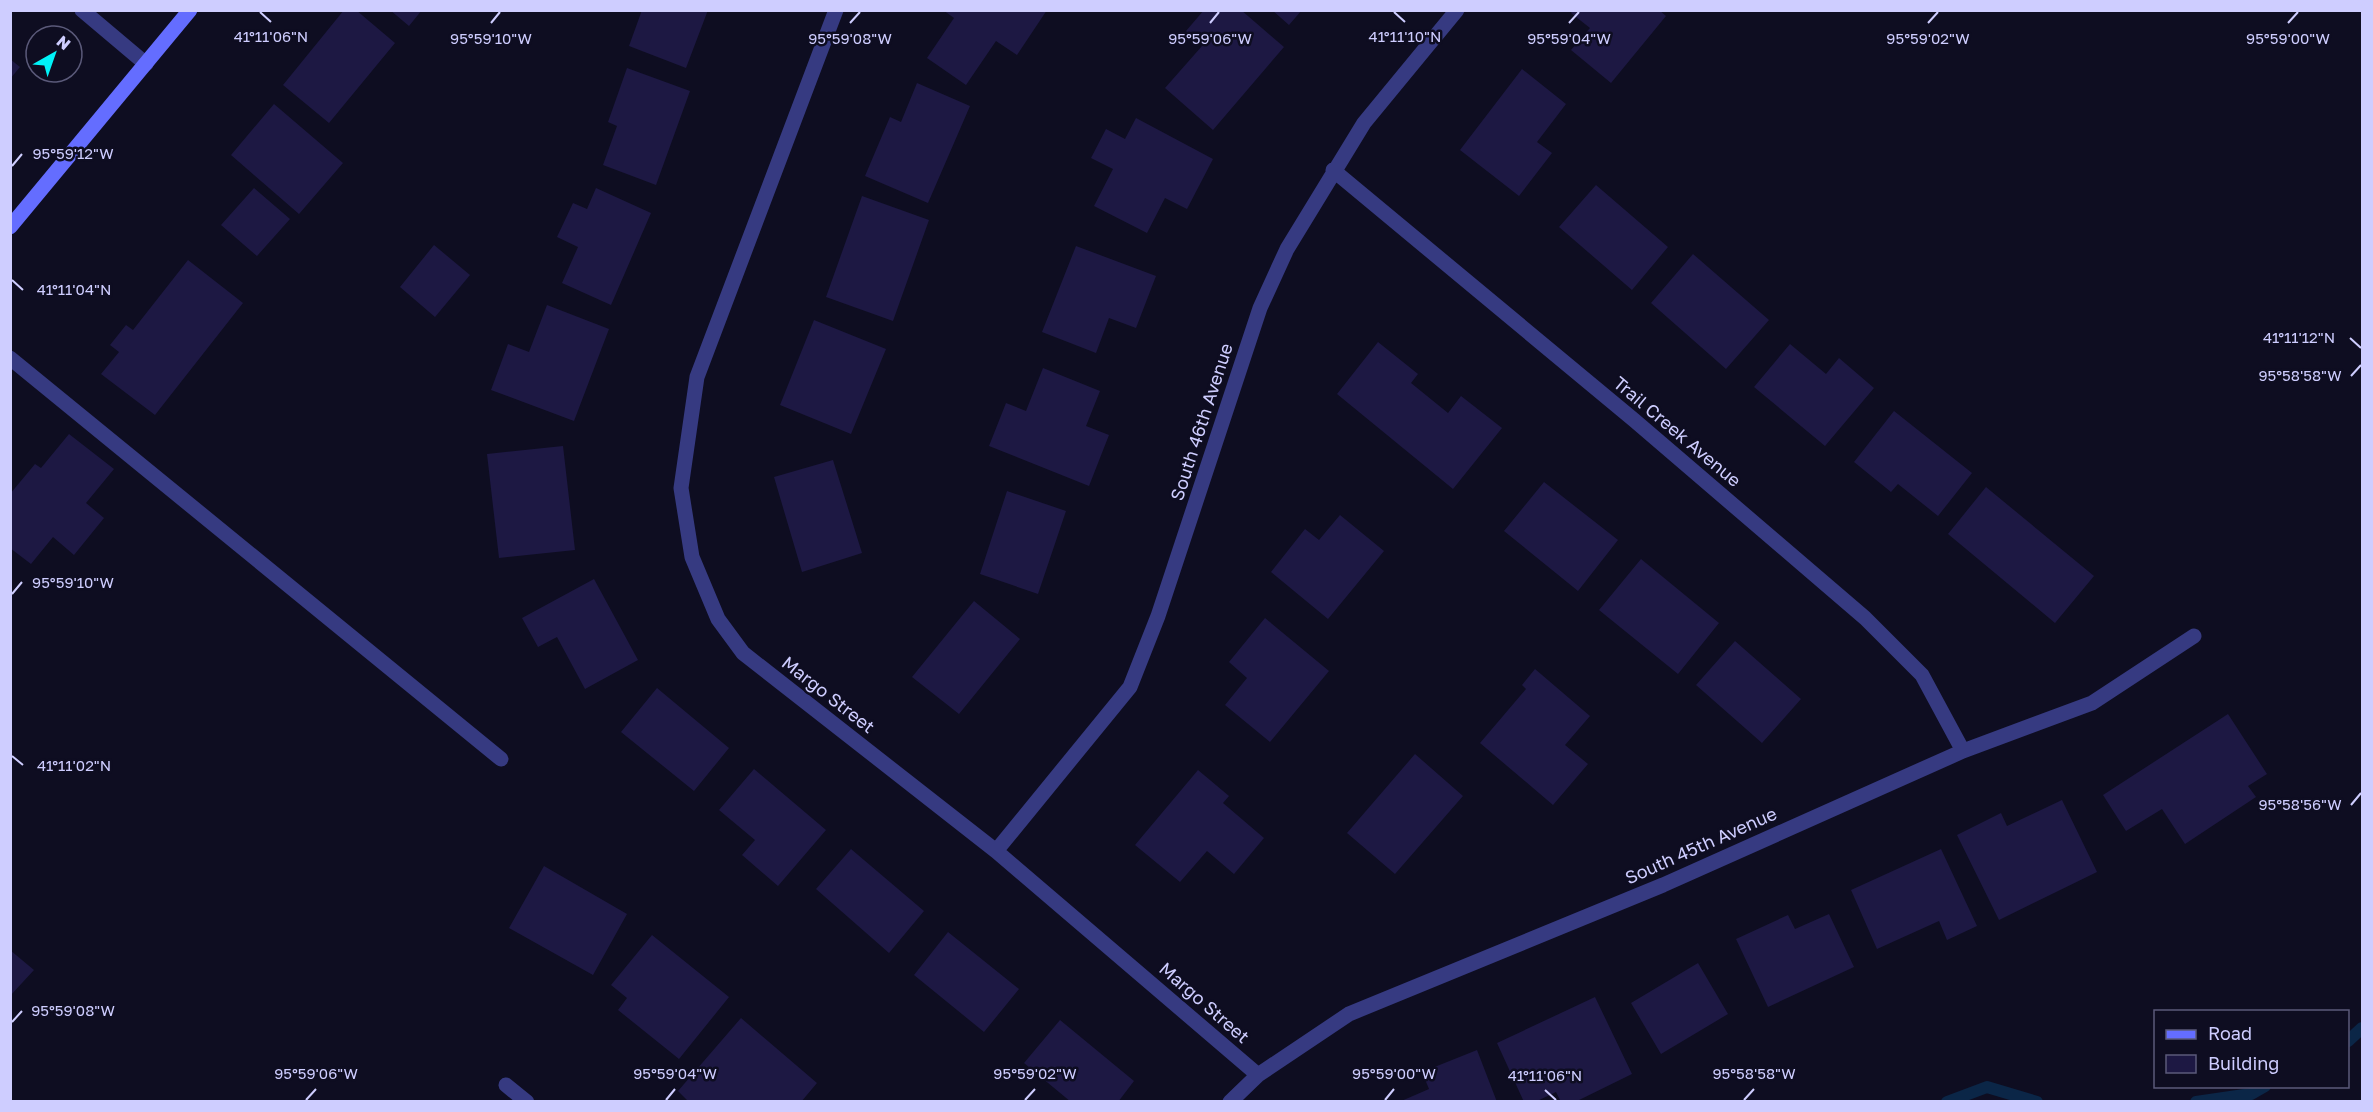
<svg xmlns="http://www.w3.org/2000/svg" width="2373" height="1112" viewBox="0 0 2373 1112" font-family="'Golos Text',sans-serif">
<rect width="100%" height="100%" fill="#0e0d21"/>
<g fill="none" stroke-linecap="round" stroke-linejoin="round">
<!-- stream -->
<path stroke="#0b2647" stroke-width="12" d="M2348,1041L2362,1028
M1947,1102L1987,1087L2037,1102
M2196,1102L2251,1094L2265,1086"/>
</g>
<!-- building -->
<path fill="#1d1843" d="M344,10H356L395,43L329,123L283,85Z
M390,10H422L409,26Z
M642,10H708L686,68L629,46Z
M943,10H1047L1017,55L996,41L966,85L927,58L954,18Z
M1204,10H1241L1284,47L1213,130L1165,88L1202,46L1186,31Z
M1272,10H1302L1289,25Z
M1573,10H1659L1666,16L1611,83L1571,50L1590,28L1571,13Z
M10,59L20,67L10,79Z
M627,68L690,91L656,185L603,165L617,126L608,122Z
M1522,69L1566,104L1537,142L1552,153L1519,196L1460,150Z
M917,83L970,106L928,203L865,176L890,117L901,122Z
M274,104L343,163L299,214L231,155Z
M1136,118L1213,159L1187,209L1165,198L1147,233L1094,206L1113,169L1091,158L1106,129L1125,139Z
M1596,185L1668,247L1632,290L1559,227Z
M254,188L290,219L257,256L221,225Z
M596,188L651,213L611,305L562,283L578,247L557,237L573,203L587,209Z
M862,196L929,220L893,321L826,297Z
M434,245L470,275L435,317L400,287Z
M1076,246L1156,276L1136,328L1109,318L1096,353L1042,332Z
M1693,254L1769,320L1726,369L1651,303Z
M188,260L243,303L155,415L101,374L119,352L110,345L126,325L133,330Z
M547,305L609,329L574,421L491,390L508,344L529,352Z
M814,320L886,349L851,434L780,405Z
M1378,342L1418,374L1411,383L1448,413L1461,396L1502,428L1453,489L1337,394Z
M1790,344L1826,374L1839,358L1874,388L1825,446L1754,387Z
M1043,368L1100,391L1086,426L1109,435L1089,486L989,446L1006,403L1026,411Z
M1894,411L1972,473L1938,516L1898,484L1891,492L1854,462Z
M69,434L114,469L86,503L104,518L74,555L53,537L31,564L10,548V494L35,464L41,468Z
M563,446L575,550L499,558L487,454Z
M833,460L862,553L802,572L774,477Z
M1544,482L1618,540L1578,591L1504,531Z
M1986,487L2094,576L2055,623L1948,534Z
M1007,491L1066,511L1038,594L980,574Z
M1340,515L1384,551L1328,619L1271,572L1305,529L1319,540Z
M1641,559L1719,623L1678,674L1599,610Z
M594,579L638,660L585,689L557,637L538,647L522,618Z
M974,601L1020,639L959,714L912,677Z
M1265,618L1329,671L1270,742L1225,705L1247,678L1229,662Z
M1735,641L1801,699L1762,743L1696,685Z
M1535,669L1590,716L1565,745L1588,764L1553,805L1480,743L1526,689L1522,685Z
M657,688L729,748L694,791L621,732Z
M2228,714L2267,774L2248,786L2256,797L2185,844L2162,809L2126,831L2103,795Z
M1415,754L1463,796L1395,874L1347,833Z
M754,769L826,830L778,886L742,855L755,840L719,810Z
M1198,770L1229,796L1223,803L1264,838L1234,874L1207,851L1180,882L1135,845Z
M2062,800L2097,872L1999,920L1957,835L2001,813L2007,826Z
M851,849L924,911L889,953L816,889Z
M1941,849L1977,926L1947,940L1939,921L1877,949L1851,890Z
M544,866L627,914L593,975L509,928Z
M1829,914L1854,967L1768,1007L1736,939L1788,915L1795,929Z
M948,932L1019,989L984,1032L914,975Z
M652,935L729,997L679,1059L618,1010L627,998L611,985Z
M10,950L34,970L10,996Z
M1698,963L1728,1014L1661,1054L1631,1003Z
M1595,997L1632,1074L1575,1102H1561L1556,1092L1535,1102H1524L1497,1043Z
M741,1018L817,1083L801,1102H689L678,1091Z
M1060,1020L1134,1081L1118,1102H1071L1024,1063Z
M1477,1050L1497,1102H1399L1429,1089L1422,1072Z"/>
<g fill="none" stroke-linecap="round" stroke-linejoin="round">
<!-- lane -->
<path stroke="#363a81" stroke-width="15" d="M10,358L501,759"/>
<!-- street -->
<path stroke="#363a81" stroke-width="15" d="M82,10L146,64
M836,10L697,377L681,488L692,557L718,619L743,653L996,851L1258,1075
M1333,170L1634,420L1865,618L1922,675L1963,751
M996,851L1130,687L1158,616L1260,308L1287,249L1364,123L1457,10
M506,1085L527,1102
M1230,1102L1258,1075L1349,1014L1663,885L1963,751L2092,703L2194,636"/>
<!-- secondary -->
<path stroke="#646dff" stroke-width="15" d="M10,227L190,10"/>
</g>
<!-- ticks -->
<path fill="none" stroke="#cecdff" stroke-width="2" d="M260,12L271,22M1394,12L1405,22M491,23L500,12M850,23L860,12M1210,23L1219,12M1569,23L1579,12M1928,23L1938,12M2288,23L2298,12M12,166L22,154M12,280L23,290M2350,338L2361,348M2351,376L2361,365M12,594L22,582M12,756L23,765M2351,805L2361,793M12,1022L22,1011M1545,1090L1556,1100M306,1100L316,1089M666,1100L675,1089M1025,1100L1035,1089M1385,1100L1394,1089M1744,1100L1754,1089"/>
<g text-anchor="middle" stroke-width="5" stroke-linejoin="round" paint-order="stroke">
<!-- street labels -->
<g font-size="18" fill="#cecdff" stroke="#0e0d21">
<text transform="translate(1202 422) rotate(-72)" y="6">South 46th Avenue</text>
<text transform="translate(1677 432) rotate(40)" y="6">Trail Creek Avenue</text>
<text transform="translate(828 695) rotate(38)" y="6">Margo Street</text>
<text transform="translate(1701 846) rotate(-24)" y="6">South 45th Avenue</text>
<text transform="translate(1204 1003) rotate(41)" y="6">Margo Street</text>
</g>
</g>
<g font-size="15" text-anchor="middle" fill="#cecdff" stroke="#0e0d21" stroke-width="5" stroke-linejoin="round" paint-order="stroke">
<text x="271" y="42">41°11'06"N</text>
<text x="1405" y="42">41°11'10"N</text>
<text x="491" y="44">95°59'10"W</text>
<text x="850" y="44">95°59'08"W</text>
<text x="1210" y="44">95°59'06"W</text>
<text x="1569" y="44">95°59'04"W</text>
<text x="1928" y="44">95°59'02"W</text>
<text x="2288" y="44">95°59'00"W</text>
<text x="73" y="159">95°59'12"W</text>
<text x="74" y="295">41°11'04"N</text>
<text x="2299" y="343">41°11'12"N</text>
<text x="2300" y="381">95°58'58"W</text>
<text x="73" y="588">95°59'10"W</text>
<text x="74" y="771">41°11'02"N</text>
<text x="2300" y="810">95°58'56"W</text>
<text x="73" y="1016">95°59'08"W</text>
<text x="316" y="1079">95°59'06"W</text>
<text x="675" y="1079">95°59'04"W</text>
<text x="1035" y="1079">95°59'02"W</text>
<text x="1394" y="1079">95°59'00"W</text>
<text x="1754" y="1079">95°58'58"W</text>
<text x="1545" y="1081">41°11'06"N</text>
</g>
<!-- border -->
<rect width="2373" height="1112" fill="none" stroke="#cecdff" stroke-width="24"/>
<!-- legend -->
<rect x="2154" y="1010" width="195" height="78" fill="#0e0d21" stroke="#5b5a7a" stroke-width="1.5"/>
<rect x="2166" y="1030" width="30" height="9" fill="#646dff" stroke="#5b5a7a" stroke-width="1.5"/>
<text x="2208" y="1040" font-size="18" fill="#cecdff">Road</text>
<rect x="2166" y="1055" width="30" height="18" fill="#1d1843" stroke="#5b5a7a" stroke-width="1.5"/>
<text x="2208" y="1070" font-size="18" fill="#cecdff">Building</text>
<!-- north arrow -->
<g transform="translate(54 54) rotate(40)"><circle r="28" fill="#0e0d21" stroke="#5b5a7a" stroke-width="1.5"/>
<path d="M0-4.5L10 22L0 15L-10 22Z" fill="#00f3f8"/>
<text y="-9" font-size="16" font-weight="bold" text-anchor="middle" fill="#cecdff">N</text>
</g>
</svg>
